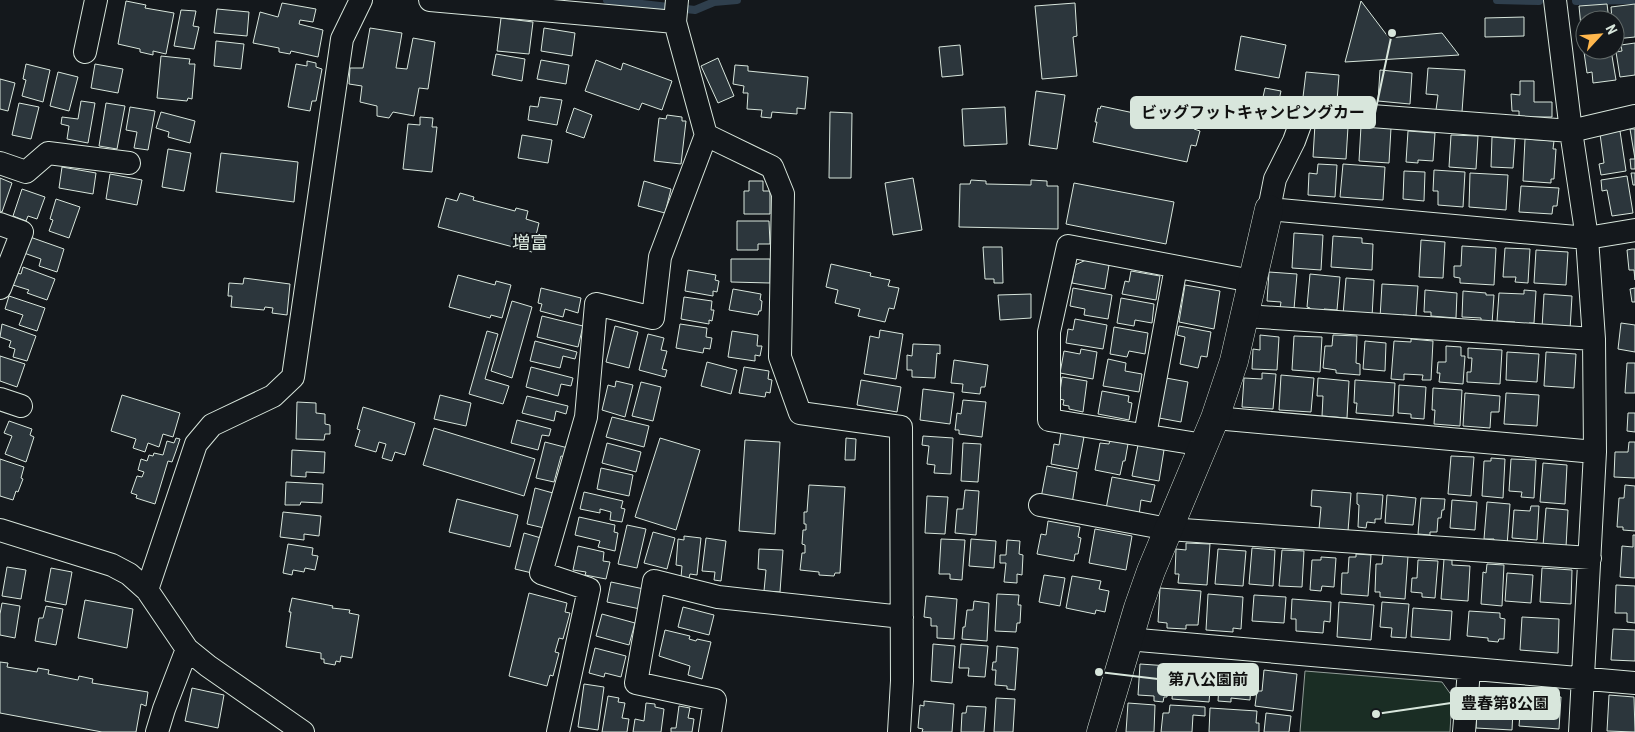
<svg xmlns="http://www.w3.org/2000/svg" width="1635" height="732" viewBox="0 0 1635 732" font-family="'Roboto Condensed','Noto Sans JP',sans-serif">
<rect width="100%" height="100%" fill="#14181c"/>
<!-- green -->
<path fill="#1a2d24" stroke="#939e99" d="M1305,671L1442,682L1452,696L1450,732H1300Z"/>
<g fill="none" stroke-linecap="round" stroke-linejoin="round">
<!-- stream -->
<path stroke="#2f3f4d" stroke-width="8" d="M607,0L695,10L714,2L737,0
M1497,0L1539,1
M1576,1L1635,0"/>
</g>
<!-- building -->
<path fill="#2c363c" stroke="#d8e6dc" d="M126,1L146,5L145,8L174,13L166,54L153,51V55L140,52V49L118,44Z
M1361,1L1389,38L1442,33L1459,55L1345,62Z
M282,3L316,9L313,22L300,20L299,24L323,30L318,57L291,51L290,54L279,52V48L253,43L260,12L278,17Z
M1075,3L1077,36L1073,37L1077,76L1042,79L1035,6Z
M1607,4L1609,20H1585V37H1582L1579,6Z
M1635,4V37L1615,39V20H1612L1611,7Z
M217,9L249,12L247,36L214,33Z
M181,10L196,11L193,26L199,27L194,49L174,46Z
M1524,17V36L1485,37V18Z
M501,18L533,22L529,54L497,51Z
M370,28L402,33L396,68L407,69L413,38L435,42L428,89L419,88L414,116L393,112L389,118L377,116V106L360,102L362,86L349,84L350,68H363Z
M544,28L575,33L572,56L541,51Z
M1241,36L1286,45L1279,78L1235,70Z
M216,41L244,44L241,69L214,66Z
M1635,43V75L1620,77L1616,52L1622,51L1621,45Z
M960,45L963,75L942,77L939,47Z
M1597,50H1611L1616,80L1593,83L1592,72L1587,73L1584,52Z
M496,54L525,59L522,81L492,75Z
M161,56L190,59L189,64H195L192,99L188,98L187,101L157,98Z
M718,58L734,96L718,103L701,66Z
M541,60L569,65L566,84L537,79Z
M596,60L621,70L623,63L672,81L662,110L642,103L639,110L585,91Z
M307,61L316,63V67L322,69L316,101H312L310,111L288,107L296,64L307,66Z
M26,64L50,70L43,102L22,96L26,80L23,79Z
M95,64L123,69L118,93L91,88Z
M735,65L748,66V71L808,77L805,109L797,108V114L772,112L771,118L761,117L762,110L747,109L748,93H743L744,86L733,84Z
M1428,68L1465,70L1462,112L1436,110L1438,95L1426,94Z
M1380,70L1412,73L1410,104L1378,101Z
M58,72L78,77L69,111L50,106Z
M1306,72L1339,75L1337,101L1303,97Z
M0,79L15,83L8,111L0,109Z
M1520,81H1534V102H1552V117H1519V111H1512L1511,94L1520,95Z
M1265,88L1281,91L1275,119L1259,115Z
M1036,91L1065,95L1057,149L1029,145Z
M540,97L562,100L557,125L528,120L530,106L538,107Z
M81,101L95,103L88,143L67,139L69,126L61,124L62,117L78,119Z
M19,103L39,107L31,139L12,135Z
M106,103L125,106L117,149L99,146Z
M1101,106L1195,126L1194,129L1200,131L1196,146L1191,145L1187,162L1093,142L1097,122H1095L1098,108L1100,109Z
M130,107L155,111L148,150L134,148L137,132L126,130Z
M1005,107L1007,144L964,146L962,109Z
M574,108L592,115L584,138L566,132Z
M161,112L195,121L190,143L168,137L169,132L156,128Z
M830,112L852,113L851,178H829Z
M667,115L682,117V121H686L681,164L654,161L659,118L666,119Z
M420,117L433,118L432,127H437L432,172L403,169L408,124L420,125Z
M1315,124L1348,127L1346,159L1313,157Z
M1361,126L1391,128L1389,163L1359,161Z
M1630,129H1635V169H1631L1630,159H1635Z
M1408,131L1435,133L1433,161L1418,160V163L1406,162Z
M1620,131L1626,171L1601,175L1599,164L1604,163L1600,134Z
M522,135L552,140L548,163L518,158Z
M1451,135L1478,136L1476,169L1449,167Z
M1492,137L1515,139L1513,168L1491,167Z
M1525,139L1554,141L1553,149H1556L1554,179H1551V183L1523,181Z
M168,149L191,153L184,191L162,187Z
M221,153L298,162L294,202L216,192Z
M1318,164L1337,165L1335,197L1308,195L1309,173L1317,174Z
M1343,164L1385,167L1383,200L1340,197Z
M62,167L96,173L93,194L59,188Z
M1434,170L1465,172L1463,207L1438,205V191H1433Z
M1404,171L1425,172L1424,201L1403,199Z
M1470,173L1508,175L1506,210L1469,207Z
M1631,173H1635V185H1633Z
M110,174L142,180L137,205L106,199Z
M1627,176L1633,213L1612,216L1607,190L1602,191L1601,180Z
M0,178L12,183L2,212L0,211Z
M913,178L922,230L893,235L885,183Z
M971,180L986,181V184L1031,185V180L1047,181V186H1058V229L959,227L960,184H970Z
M644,181L671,189L665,213L638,206Z
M749,181H763V191H770V214H744V191H749Z
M1074,183L1174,202L1166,244L1066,224Z
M1521,186L1559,188L1557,206H1553L1552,214L1519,212Z
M22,189L45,197L37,219L28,216L26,221L13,216Z
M460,193L474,197L473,200L515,211L516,208L528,211L526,219L539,223L532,252L438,227L446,198L457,201Z
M56,199L80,207L69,238L49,231L53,220L50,219Z
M737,221H769L770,244H758V250H737Z
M1294,233L1323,235L1321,270L1292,268Z
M1333,236L1362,238V243L1373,244L1372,270L1331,267Z
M30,237L64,249L57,272L39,266L41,259L24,253Z
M1421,240L1445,242L1443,278L1419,277Z
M1462,246L1496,248L1494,285L1460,283V278L1454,277V266H1461Z
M983,247H1002L1003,283H994V279H985Z
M1505,248L1530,249L1528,283L1515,282L1516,277H1503Z
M1632,249H1635V280L1634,270H1629L1627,250Z
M1536,250L1568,252L1566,285L1534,283Z
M731,259H770V283L731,282Z
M1086,260L1109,265L1105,289L1072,283L1075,265Z
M831,264L871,273L870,276L890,280L888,286L899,288L894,309L889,308L885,322L858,316L860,309L835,303L838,290L826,287Z
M23,267L55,279L47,300L27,293L29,290L13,285L17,273L21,274Z
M688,270L716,275L715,280L719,281L717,292L713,291V296L685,291Z
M1131,271L1160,276L1156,300L1122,294L1125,281L1129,282Z
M1269,272L1297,274L1294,309L1280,308L1281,302L1267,301Z
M1310,274L1340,277L1337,310L1324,309V314L1310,313V308L1307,307Z
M458,275L495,285L496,281L511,285L502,318L491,315L490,318L449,307Z
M244,278L290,284L287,315L272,313L273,308L265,307L264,310L231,307L232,296H228L229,283L243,284Z
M1346,278L1374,280L1372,317L1343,315Z
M1382,284L1418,286L1416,316L1403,315V320L1380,318Z
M1185,285L1220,291L1214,329L1179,322Z
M541,288L581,298L578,313L565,309L563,317L540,311L542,304L538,303Z
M1073,288L1112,295L1108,319L1084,315L1085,309L1070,306Z
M1635,288V302H1632L1630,289Z
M733,289L761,294L760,300L762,301L761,311H759L758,315L729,310Z
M1425,290L1457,293L1456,318L1431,316V312H1424Z
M1524,290L1536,291L1534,323H1529L1528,327H1515V322L1497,321L1499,293L1524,294Z
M1463,291L1486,293V295H1494L1492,324L1481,323V318L1462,317Z
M1031,294V318L1000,320L998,295Z
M1544,294L1572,296L1570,330L1542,328Z
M9,296L45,308L37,331L19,325L23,315L5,309Z
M684,297L712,301L711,310H714L712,321L709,320V324L681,319Z
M1121,298L1154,304L1152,323L1135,320L1134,326L1117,323Z
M512,301L532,307L512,378L491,371Z
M542,316L583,326L578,347L537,337Z
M1075,319L1107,325L1103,349L1066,343L1068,329L1073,330Z
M1621,323L1635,325V352L1618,349Z
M2,324L36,336L27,361L13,357L15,349L9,347L11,341L0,337Z
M680,324L707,328L706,337L712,338L710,349L704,348L703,353L676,348Z
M615,326L638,332L629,368L606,362Z
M1179,326L1211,332L1207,357L1201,356L1198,368L1180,364L1185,337L1177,335Z
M1114,327L1148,333L1145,354L1129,351L1127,357L1110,354Z
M880,330L903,334L896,379L864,374L870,336L879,338Z
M487,331L498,334L485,379L509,386L503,404L469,394Z
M732,331L758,335L757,346H762L760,356L755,355V361L728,357Z
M648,334L664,338L661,350L667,351L662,369L667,370L665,377L639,370Z
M1260,335L1279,337L1277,370L1252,369L1253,349L1260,350Z
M1333,335L1357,336L1356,363L1360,364V375L1336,373V370L1323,368L1325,346H1332Z
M1294,336L1322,337L1320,372L1292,370Z
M1411,339L1433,341L1431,380H1422L1423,375L1404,374V380L1391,379L1394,341L1411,342Z
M535,341L577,352L575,359L563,356L560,368L530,361Z
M1365,341L1386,343L1385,371L1363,369Z
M913,344L940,345V354L937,353L935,378L912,377V370H907V355L912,356Z
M1446,346L1461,347V356H1465L1463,384L1439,382L1440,373H1437L1438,362H1446Z
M1468,348L1502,350L1500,384L1467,382V372H1471L1472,358H1468Z
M1081,349L1097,352L1093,379L1060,373L1064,351L1080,354Z
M1507,352L1539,354L1537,382L1506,380Z
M1546,352L1576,354L1574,388L1544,386Z
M0,356L25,364L17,387L0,381Z
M1108,359L1126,363L1125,371L1142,374L1139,392L1103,386Z
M954,360L988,365L985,387H981L980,394L962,392L963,384L951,383Z
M707,362L737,370L731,394L701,386Z
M1627,363H1635V393H1625Z
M531,367L573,378L571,386L561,384L558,396L526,387Z
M744,367L769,371L768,379L772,380L770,393L766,392L765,397L739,393Z
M1262,373L1276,374L1273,409L1242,407L1244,378L1262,379Z
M1281,375L1314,378L1311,412L1279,410Z
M1062,377L1087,381L1083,412L1069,409V406L1063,405L1064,400L1059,399Z
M1166,378L1188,382L1181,422L1159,418Z
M1318,378L1349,381L1347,418L1322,416L1323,396H1317Z
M861,380L901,387L897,412L857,405Z
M1355,380L1395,383L1393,416L1356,413L1357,403H1354Z
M616,381L633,385L625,417L602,410L608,385L615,387Z
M641,382L661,387L653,421L632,416Z
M1399,385L1426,387L1424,419L1411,418V414L1398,413Z
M1433,388L1462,390L1460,426L1434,424L1435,410H1432Z
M923,389L954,393L950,424L920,420Z
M1102,391L1129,396L1128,402L1132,403L1129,420L1098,414Z
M1465,393L1500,396L1499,412H1491L1490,428L1463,426Z
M1506,393L1539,395L1537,426L1504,424Z
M122,395L180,413L173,437L163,434L159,447L148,443L145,452L133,448L136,439L111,431Z
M440,395L471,403L466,426L434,419Z
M527,396L568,406L566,414L556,411L554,421L522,413Z
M963,400L986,402L982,437L959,434V430H955L957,413L961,414Z
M297,402L316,403V413L325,414V424L330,425V434H325L324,440L296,439Z
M363,407L415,423L405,455L395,452L392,461L382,458L386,444L379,442L376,452L355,446L360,430L357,429Z
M1628,413H1635V432L1627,431Z
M612,417L649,426L644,447L606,437Z
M517,420L551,429L549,436L542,435L538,450L511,443Z
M9,421L32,429L30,435L34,437L26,462L5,454L12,436L4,433Z
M434,428L535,459L524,496L423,465Z
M1061,432L1084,437L1078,469L1051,464L1054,444L1059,445Z
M923,436L953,438L951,474L934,473L935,465L927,464L929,446L922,445Z
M176,438L180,439L176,451L172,462L168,461L155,504L136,498L137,495L131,493L137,476L142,477L144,472L138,470L141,459L147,461L149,455L153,456L154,453L163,455L167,441L174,443Z
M660,438L700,450L676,530L635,517Z
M846,438L856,439L855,460H845Z
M745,440L780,442L775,534L739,531Z
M1110,440L1128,444L1125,461H1123L1120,475L1095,470L1100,443L1109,444Z
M545,442L568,448L566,457L561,456L554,482L536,478Z
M1629,442H1635V478L1614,477L1615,452H1628Z
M607,443L641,452L636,472L602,463Z
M963,443L981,444L978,482L961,481Z
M1138,445L1164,450L1159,481L1132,476Z
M292,450L325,452L324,473L306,472V477L291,476Z
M1451,456L1474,457L1471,496L1448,494Z
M1491,458L1505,459L1503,498L1482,496L1484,461H1491Z
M0,459L24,467L21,478L23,479L18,492L16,491L13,500L0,496Z
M1511,459L1536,460L1534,498L1521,497L1522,492L1509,491Z
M1543,463L1567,465L1565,504L1540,502Z
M1047,466L1077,472L1072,504L1041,498Z
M601,468L633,475L629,496L597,489Z
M1112,477L1155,485L1151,502L1141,500L1139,515L1106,509Z
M286,482L323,484L322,503L301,502L300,505H285Z
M809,485L845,487L840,573H835L834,576L819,575V572L800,570L802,553H805V545L802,544L803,530H806V524H804V512H807Z
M1625,485L1635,486V531L1623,530V527H1617L1619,498H1624Z
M535,488L553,493L544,528L527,524Z
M965,490L979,491L976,535L955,533L957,509H963Z
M1312,490L1351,493L1348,531L1319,529L1321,507L1311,506Z
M584,492L623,501L621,508L625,509L622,522L610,520L611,512L600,509V513L580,509Z
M1357,493L1383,495L1381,519H1375V523L1367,522L1366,528L1358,527L1359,505L1357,504Z
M1387,495L1416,498L1413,525L1385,523Z
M927,496L948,497L945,534L925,533Z
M1421,498L1445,499L1444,510H1442L1441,518H1438L1437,532H1430V535L1418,534Z
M457,499L518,515L510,547L449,532Z
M1452,500L1477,502L1475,530L1450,528Z
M1487,502L1510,504L1507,546L1494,545V539H1484Z
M1531,506H1539L1537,540L1512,538L1514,510L1530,511Z
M1546,508L1568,510L1566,547L1543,546Z
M283,512L321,516L319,536L304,534V540L280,537Z
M579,517L615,525L614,532L618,533L615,551L598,547L600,541L575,535Z
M1048,521L1080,527L1078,537L1081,538L1078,554H1075L1074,561L1037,554L1041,534L1046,535Z
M627,525L646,529L637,568L618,564Z
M1095,529L1132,536L1126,570L1089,563Z
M653,532L675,538L667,569L644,563Z
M524,533L541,538L532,573L515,569Z
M1633,535H1635V578L1620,577L1622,546L1633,547Z
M684,536L701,538L697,575L690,574L689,578L681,577L682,566L676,565L678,539L684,540Z
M706,538L726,541L721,581L714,580L715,572L702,571Z
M941,539L965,540L962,580L950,579V574H939Z
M971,539L996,541L994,568L969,566Z
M1007,540L1020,541L1019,554L1023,555L1022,575L1017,574V583L1004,582L1006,563H1000V555H1006Z
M1186,543L1210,544L1207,585L1178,583L1179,574H1175L1176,549L1186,550Z
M288,544L313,548L312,555L318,556L315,570L305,568L304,572L293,570L292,575L283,573Z
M578,546L604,552L603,561L610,562L606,579L585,575L586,572L573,570Z
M1252,548L1275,550L1273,586L1249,584Z
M759,549L783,550L780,592L764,591L766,570L758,569Z
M1218,549L1246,551L1243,586L1215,584Z
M1282,550L1304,551L1302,587L1279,586Z
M1356,554L1371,555L1368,596L1341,594L1342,573H1348L1349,557H1356Z
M1383,555L1408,556L1405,599L1380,597V592H1375L1376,564H1382Z
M1321,557L1336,558L1334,587L1322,586L1321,591L1310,590L1312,560H1321Z
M1444,559L1452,560V565L1470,566L1468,601L1441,599Z
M1418,560L1438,561L1435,598L1422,597V593L1411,592L1412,578H1417Z
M1487,564L1504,565L1502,606L1481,604L1483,572L1486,573Z
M7,567L26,570L21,599L2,596Z
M51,568L72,572L66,605L45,601Z
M1542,568L1572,570L1571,604L1540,602Z
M1507,573L1533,575L1531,603L1505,601Z
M1044,575L1065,578L1060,606L1039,602Z
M1072,576L1101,581L1099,589L1109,591L1105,612L1096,610L1095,614L1066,608Z
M611,582L644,589L640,609L607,602Z
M1616,585L1635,586V623L1627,622V613H1615Z
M1160,588L1201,591L1198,625H1186V629L1167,628V623L1158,622Z
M529,593L567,603L565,612L570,613L563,639L559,638L555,652L559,653L553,676L550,675L547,686L509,676Z
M997,594L1019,595L1018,605H1021L1020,623H1017L1016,632L995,631Z
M1208,594L1243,597L1241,629L1233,628V632L1206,630Z
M1254,595L1286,597L1284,623L1252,621Z
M926,596L957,599L954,639L937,638V626H931V618L924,617Z
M292,598L333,606L332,608L350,610L349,613L359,615L352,658L341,656L340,662L336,661L335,665L324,663V659H321V653L286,647L291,612H289Z
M1292,599L1331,602L1330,622L1324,621L1323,633L1296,631V619H1291Z
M85,600L133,609L127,648L78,638Z
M974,601L989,603L987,641L962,639L963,627H965L967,610H973Z
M1339,602L1374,605L1371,640L1337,637Z
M1382,602L1409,604L1406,638L1391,637L1392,628L1380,627Z
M2,603L20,606L15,638L0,635V614Z
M46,606L63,609L56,645L35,641L39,618H43Z
M683,607L714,615L709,635L678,627Z
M1413,608L1452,611L1450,640L1411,637Z
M1469,611L1500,613V618L1505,619L1504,639H1499L1498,642L1488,641V638L1467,636Z
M602,614L635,623L629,645L596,636Z
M1522,617L1559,619L1558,653L1520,650Z
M1613,629L1635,630V661L1611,660Z
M665,630L690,636L689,639L696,641L697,639L711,642L702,679L688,675L690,666L659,656Z
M933,644L955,646L952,683L931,681Z
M961,644L988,646L985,677L968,676L969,668H959Z
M997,646L1018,648L1015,690L1007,689V686L995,685L996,670H992L993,662H996Z
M595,648L626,656L621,677L605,673L604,677L589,673Z
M0,662L8,663L7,667L37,672L38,668L49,670L48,674L78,680L79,676L93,679L92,683L148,692L146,706L141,704L136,732H102L0,713Z
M1140,664L1169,666L1167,697H1164L1163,702L1154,701V696L1138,695Z
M1174,666L1212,668L1209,702L1172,699Z
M1220,667L1252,670L1250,700L1231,698V702L1218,701Z
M1264,670L1297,674L1293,711L1255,706L1257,691H1262Z
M584,684L604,687L598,730L578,727Z
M192,688L224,695L218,728L185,721Z
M1489,689L1514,691L1512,730L1476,728L1478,698L1489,699Z
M1522,689L1547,691L1546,696L1561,697L1559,729L1519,726Z
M1609,695L1634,697L1635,732L1607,731Z
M608,696L619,698L618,702L625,703L622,718L629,719L627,732H602Z
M996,698L1015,699L1013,732H994Z
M924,701L954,704L952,732H922L923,729L918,728L920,705L924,706Z
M646,703L655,704V707L664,709L661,732H633L635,719L644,721Z
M1128,703L1155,705L1154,732H1126Z
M1170,705L1205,707V716L1193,715L1192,732H1161L1163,713H1169Z
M679,706L690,708L688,718L694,719L692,732H671V728H676Z
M967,706L986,707L984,732H961L962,713H966Z
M1210,708L1257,711L1256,723H1259V732H1209Z
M1266,713L1291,716L1289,732H1264Z"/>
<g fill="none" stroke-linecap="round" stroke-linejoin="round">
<!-- minor casing -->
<g stroke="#d8e6dc" stroke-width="24">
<path id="minor" d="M430,0L675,22
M677,0L675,22L706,135L772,167L783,194L780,357L800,413L901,427L902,681L899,732
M1555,0L1571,131L1587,238L1594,339L1595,452L1580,732
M85,52L96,0
M1635,116L1571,131L1305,111L1294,141L1275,179L1269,209L1587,238L1635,230
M0,163L26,172L48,153L129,163
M0,224L22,232L0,288
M1245,316L1594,339
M0,399L21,406
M1215,418L1595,452
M1145,435L1176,267
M1204,445L1049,420V332L1068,246L1252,281
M1040,505L1168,529L1590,558
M0,530L112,565L129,574L147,590L187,649L208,666L303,732
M147,590L196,444L212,425L273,396L293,377L342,39L361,0
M1127,639L1635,683
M157,732L164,709L187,649
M558,732L589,589L541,573L586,417L596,304L653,318L660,257L706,135
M710,732L715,700L636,683L654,581L718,597L902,617
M1464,732L1469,670"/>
</g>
<!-- tertiary casing -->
<g stroke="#d8e6dc" stroke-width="29">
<path id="tertiary" d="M1101,732L1138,608L1151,571L1215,418L1234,361L1269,209"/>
</g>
<!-- minor -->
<use href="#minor" stroke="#14181c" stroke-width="22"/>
<!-- tertiary -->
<use href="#tertiary" stroke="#14181c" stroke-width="28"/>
</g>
<g text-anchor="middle" stroke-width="4" stroke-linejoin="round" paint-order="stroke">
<!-- quarter labels -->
<g font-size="18" fill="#d8e6dc" stroke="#14181c">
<text x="530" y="249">増富</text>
</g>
</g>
<!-- callouts -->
<path fill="none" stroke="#d8e6dc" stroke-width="2" d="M1392 33L1375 113M1099 672L1158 679M1376 714L1451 703"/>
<g fill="#d8e6dc" stroke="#14181c" stroke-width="2">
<circle cx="1392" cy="33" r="5"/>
<circle cx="1099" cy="672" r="5"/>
<circle cx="1376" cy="714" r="5"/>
</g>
<g fill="#d8e6dc" stroke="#d8e6dc" stroke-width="2">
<rect x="1131" y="97" width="244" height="31" rx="5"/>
<rect x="1158" y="664" width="100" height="31" rx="5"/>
<rect x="1451" y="688" width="108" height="31" rx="5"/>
</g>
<g font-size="16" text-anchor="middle" font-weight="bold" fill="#111">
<text x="1253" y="118">ビッグフットキャンピングカー</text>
<text x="1208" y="685">第八公園前</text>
<text x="1505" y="709">豊春第8公園</text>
</g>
<!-- north arrow -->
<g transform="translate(1600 35) rotate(64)"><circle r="24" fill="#14181c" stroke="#626a69"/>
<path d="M0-4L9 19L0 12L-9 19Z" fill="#ffb74d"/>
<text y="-8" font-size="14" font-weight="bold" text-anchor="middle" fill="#d8e6dc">N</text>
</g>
</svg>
